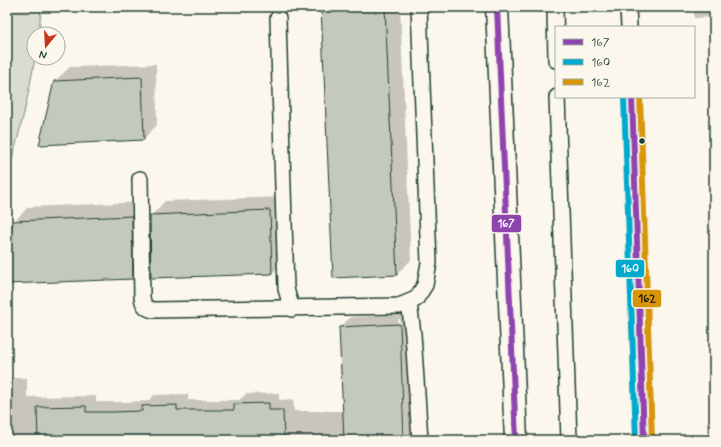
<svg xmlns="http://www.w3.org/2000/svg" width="721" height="447" viewBox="0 0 721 447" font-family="Mynerve,sans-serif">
<rect width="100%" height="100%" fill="#fbf7ec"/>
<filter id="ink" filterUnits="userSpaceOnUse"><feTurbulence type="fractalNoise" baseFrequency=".025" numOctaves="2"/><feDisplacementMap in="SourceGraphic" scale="8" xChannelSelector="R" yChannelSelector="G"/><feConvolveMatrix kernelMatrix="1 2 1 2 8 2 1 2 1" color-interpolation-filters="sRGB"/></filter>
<g filter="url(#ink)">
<!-- green -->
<path fill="#dbdcd1" stroke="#7d8c82" d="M7,7H41L39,34H34V58H35C28,98 19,137 7,176Z"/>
<!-- shadow -->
<path fill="#0003" d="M322,7H400L411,260L397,274Z
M694,7H714V17L694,18Z
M156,64L157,125L143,139L55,81L70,67Z
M283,197L286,259L272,273L152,277L151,216L165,201Z
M145,202L146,264L132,278L7,283V253L14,222L28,207Z
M410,314L415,440H405L400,319H398L403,440H7V378H27V397L96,396V402H124L148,401L154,395L188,394V400H239L246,394L279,393V400L293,399L294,411H344L340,327L351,317Z"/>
<!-- building -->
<path fill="#c4c9be" stroke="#1f3d34" d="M321,7H385L397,275L333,278Z
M142,77L144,140L39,145L54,81Z
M270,210L272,274L151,278L150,215Z
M132,216L133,279L7,284V249L13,221Z
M400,324L404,440H344L339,327Z
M269,403V410H283L284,440H38L37,407L86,406V412H113L142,411V406L177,405V410H234V404Z"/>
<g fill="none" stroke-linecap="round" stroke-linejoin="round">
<!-- lane casing -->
<g stroke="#1f3d34" stroke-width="18">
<path id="lane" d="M555,7L556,60
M628,7L629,27
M278,18L286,289L292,309
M557,97L569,440
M632,97L644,440
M140,179L142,297C143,305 146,309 154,310L399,306L416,299L425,285L429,263L419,7
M409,302L413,334L420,440"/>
</g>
<!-- street casing -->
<g stroke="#1f3d34" stroke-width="25">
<path id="street" d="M497,7L516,440"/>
</g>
<!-- lane -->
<use href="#lane" stroke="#fbf7ec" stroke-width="15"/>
<!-- street -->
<use href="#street" stroke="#fbf7ec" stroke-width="22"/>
<!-- bus-1 casing -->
<g stroke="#fbf7ec" stroke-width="9">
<path id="bus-1" d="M497,7L516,440
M632,97L644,440"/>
</g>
<!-- bus-2 casing -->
<g stroke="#fbf7ec" stroke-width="9">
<path id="bus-2" d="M624,97L636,440"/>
</g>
<!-- bus-3 casing -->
<g stroke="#fbf7ec" stroke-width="9">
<path id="bus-3" d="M640,97L652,440"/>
</g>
<!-- bus-1 -->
<use href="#bus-1" stroke="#8e44ad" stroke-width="6"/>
<!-- bus-2 -->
<use href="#bus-2" stroke="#00a9ce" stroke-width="6"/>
<!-- bus-3 -->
<use href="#bus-3" stroke="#d79608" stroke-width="6"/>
</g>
</g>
<!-- markers -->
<circle fill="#1f3d34" stroke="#fbf7ec" stroke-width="1.5" cx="642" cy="141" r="3.5"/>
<g stroke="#fbf7ec" stroke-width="1.5">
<rect x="491" y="214" width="31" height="19" rx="4" fill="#8e44ad"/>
<rect x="615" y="259" width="30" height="19" rx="4" fill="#00a9ce"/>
<rect x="632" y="289" width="30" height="19" rx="4" fill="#d79608"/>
</g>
<g font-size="11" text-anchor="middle" font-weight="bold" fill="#fff">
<text x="506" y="227">167</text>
<text x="630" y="272">160</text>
</g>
<g font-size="11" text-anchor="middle" font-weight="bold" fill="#111">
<text x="647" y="302">162</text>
</g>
<!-- margin -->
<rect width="721" height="447" fill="none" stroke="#fbf7ec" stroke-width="24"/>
<rect x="12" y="12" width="697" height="423" fill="none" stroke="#1f3d34" stroke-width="1.5" filter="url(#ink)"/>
<!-- legend -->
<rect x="555" y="26" width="140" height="72" fill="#fbf7ec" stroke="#a3ada2"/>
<rect x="563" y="39" width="20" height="6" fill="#8e44ad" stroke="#a3ada2"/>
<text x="591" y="46" font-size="12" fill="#1f3d34">167</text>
<rect x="563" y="59" width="20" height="6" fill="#00a9ce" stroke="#a3ada2"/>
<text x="591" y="66" font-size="12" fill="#1f3d34">160</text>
<rect x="563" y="79" width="20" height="6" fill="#d79608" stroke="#a3ada2"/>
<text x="591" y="86" font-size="12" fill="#1f3d34">162</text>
<!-- north arrow -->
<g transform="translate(46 46) rotate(198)"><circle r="19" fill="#fbf7ec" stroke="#a3ada2"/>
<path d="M0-3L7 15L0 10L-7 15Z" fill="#c8321e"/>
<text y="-6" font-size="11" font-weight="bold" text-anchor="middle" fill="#1f3d34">N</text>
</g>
</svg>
